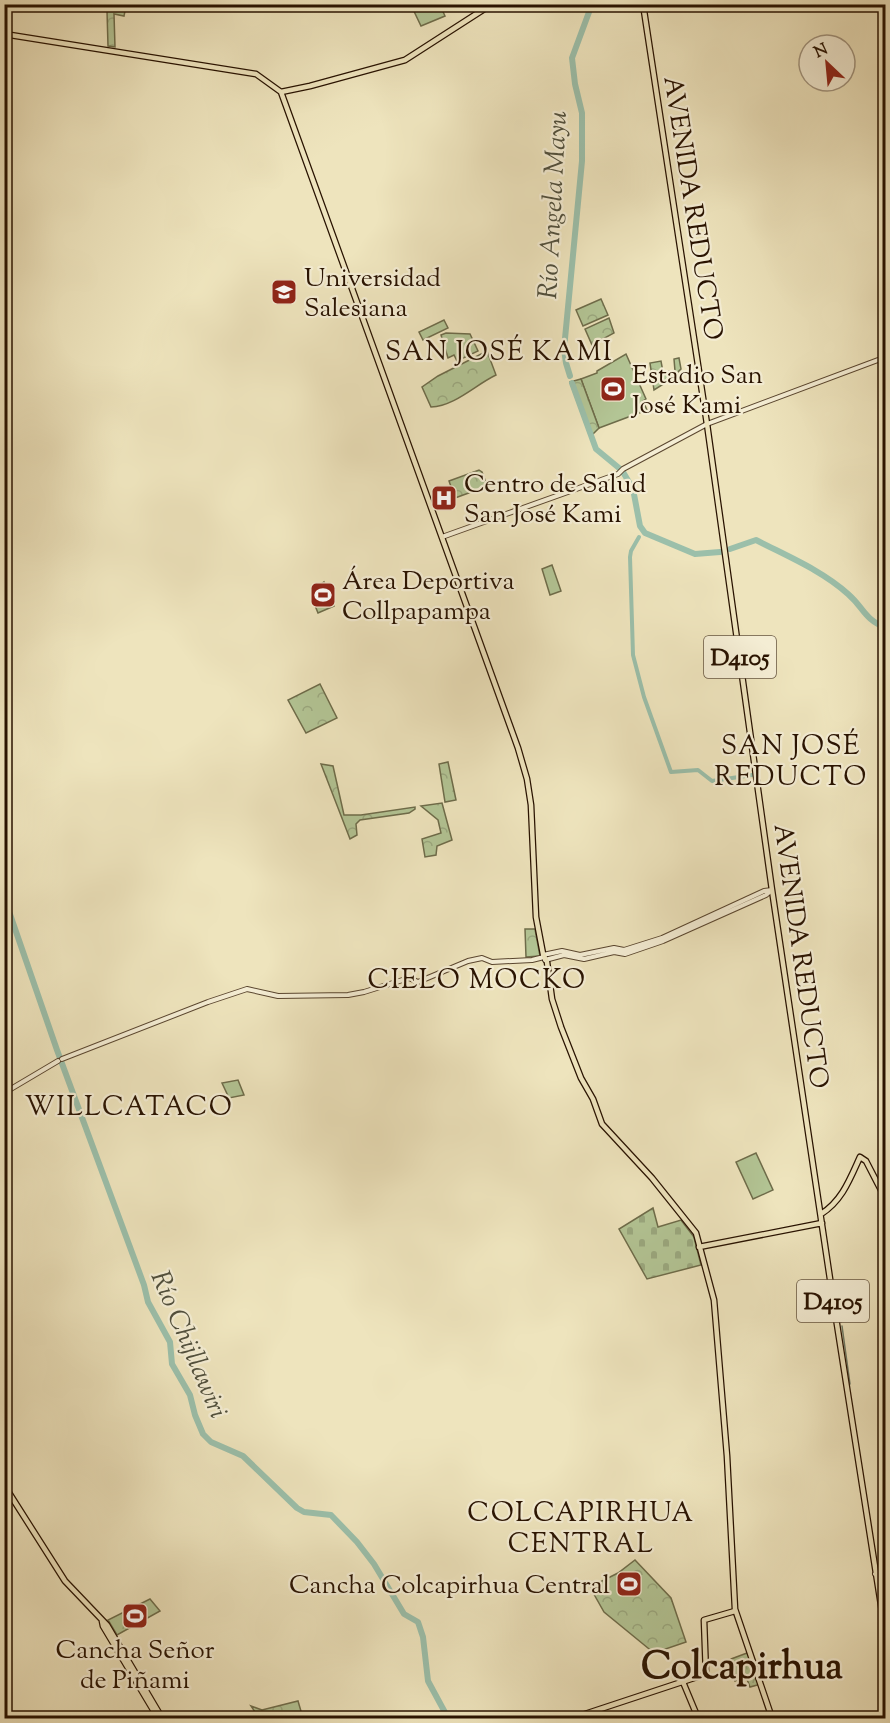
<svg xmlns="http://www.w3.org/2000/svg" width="890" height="1723" viewBox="0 0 890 1723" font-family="'Sorts Mill Goudy',serif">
<defs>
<pattern id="forest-crowns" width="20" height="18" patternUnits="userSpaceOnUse" patternTransform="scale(1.5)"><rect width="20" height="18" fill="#b3c595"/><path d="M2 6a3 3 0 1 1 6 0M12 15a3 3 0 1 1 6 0" fill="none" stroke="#9aa87f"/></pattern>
<pattern id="cemetery-stones" width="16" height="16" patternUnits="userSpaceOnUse" patternTransform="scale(1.5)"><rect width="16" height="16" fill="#b3c595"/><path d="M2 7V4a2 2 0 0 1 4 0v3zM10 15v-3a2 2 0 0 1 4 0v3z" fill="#9aa87f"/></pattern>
</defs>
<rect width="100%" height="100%" fill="#eee4bd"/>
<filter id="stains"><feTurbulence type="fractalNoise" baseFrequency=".00333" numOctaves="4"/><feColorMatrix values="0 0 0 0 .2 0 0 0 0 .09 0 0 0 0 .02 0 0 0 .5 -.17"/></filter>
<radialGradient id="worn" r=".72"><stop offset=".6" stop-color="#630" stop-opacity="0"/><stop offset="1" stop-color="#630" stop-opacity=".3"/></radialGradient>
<!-- grass -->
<path fill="#b3c595" stroke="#6e6c4a" stroke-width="1.5" d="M411,5H440L445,16L421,26Z
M444,320L448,328L423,340L419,332Z
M446,333L470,334L478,351L457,361L454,355L448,358L441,335Z
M626,354L646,399L643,401L647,410L599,428L581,379L597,373V371Z
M552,565L561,591L550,595L542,569Z
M324,582L334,606L318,613L314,603L319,600L314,589Z
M756,1153L773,1190L753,1199L736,1162Z"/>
<!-- forest -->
<path fill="url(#forest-crowns)" stroke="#6e6c4a" stroke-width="1.5" d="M87,5H132V7L125,11L124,16L114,14L115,47L108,46L107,11Z
M601,299L608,315L583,326L576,310Z
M609,318L614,333L592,345L585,329Z
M487,351L496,375C475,385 455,406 431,407L422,387L438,376Z
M679,358L681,369L670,380L654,390L650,363L661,361L663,372L675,371L674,359Z
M581,379L599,428L590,437L570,382Z
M479,470L482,472L487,485L485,487L455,498L449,481Z
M320,684L337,718L306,733L288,700Z
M448,762L456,800L445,802L439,764Z
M321,764L333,766L344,815H361L415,807V809L409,813L360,820L356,824L357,835L350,839Z
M442,803L452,840L437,846L436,855L425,857L422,839L441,833L438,820L421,806Z
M525,929H535L540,956L526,957Z
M238,1080L244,1095L229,1098L222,1083Z
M635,1560L671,1598L686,1642L654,1653L604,1612L591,1589L592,1586L618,1573Z
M150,1599L160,1611L117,1635L108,1620Z
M747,1653L761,1684L750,1687L746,1677L735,1681L731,1670L734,1668L731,1659Z
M298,1701L303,1718H259L251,1706L262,1710Z"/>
<!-- cemetery -->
<path fill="url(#cemetery-stones)" stroke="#6e6c4a" stroke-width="1.5" d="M653,1208L658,1227L681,1220L694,1237L701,1265L647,1279L619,1229Z"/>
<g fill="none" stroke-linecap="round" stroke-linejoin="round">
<!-- stream -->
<path stroke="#6d7a66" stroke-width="1.5" d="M835,1284L839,1310
M840,1314L841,1322
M842,1326L850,1384"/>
<!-- canal -->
<path stroke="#9bbfaa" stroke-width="4" d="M639,537L631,551L630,557L633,655L644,697L671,772L698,770L712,781L752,775"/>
<!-- river -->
<path stroke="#9bbfaa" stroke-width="6" d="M570,376L566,363L564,349L582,161V113L575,84L572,58L592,4
M572,383L596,449L619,468
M623,472L633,489L640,526L645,533L695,554L720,552
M730,549L756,540C787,556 823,571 848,594C865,609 863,618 886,628
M4,897L57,1050L144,1285L148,1302L170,1342L172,1364L190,1395L195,1415L203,1434L211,1442L243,1456L297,1508L304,1512L331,1515L357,1542L374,1564L404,1614L418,1622L423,1637L428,1681L448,1718"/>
<!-- minor casing -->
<g stroke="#5a462f" stroke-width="6">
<path id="minor" d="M442,537L618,474L623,469L707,424L886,357
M543,955L562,951L580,955L614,948L624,950L662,938L764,891L772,890
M545,960L564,955L584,959L614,952L625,954L663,941L766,895L772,890
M62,1059L208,1002L247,989L278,996L348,995L364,992L409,978L418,982L468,961L482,958L492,962L532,960L544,957
M4,1093L58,1061
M875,1574L886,1569"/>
</g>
<!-- major casing -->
<g stroke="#281200" stroke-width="7">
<path id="major" d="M643,4L707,424L772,890L833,1299L886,1637
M4,34L256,74L281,92L518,748L527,779L531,805L536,917L543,954L547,962L552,999L561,1027L581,1078L593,1099L602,1124L652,1178L696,1233L714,1300L727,1456L735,1609L772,1718
M281,92L310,86L405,60L492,4
M821,1214C842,1201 850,1179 860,1157L866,1161L882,1192L886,1191
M699,1247L822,1223
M4,1485L65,1581L107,1625L162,1718
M102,1621L103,1626L158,1718
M683,1682L698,1718
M573,1718L706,1674L704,1620L735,1611"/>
</g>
<!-- minor -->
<use href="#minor" stroke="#f4edd4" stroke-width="4"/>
<!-- major -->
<use href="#major" stroke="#eee4bd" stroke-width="4.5"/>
</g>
<!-- icons -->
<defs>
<g id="university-square" transform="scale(1.35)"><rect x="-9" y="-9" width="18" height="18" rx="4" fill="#8f2418" stroke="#f4edd4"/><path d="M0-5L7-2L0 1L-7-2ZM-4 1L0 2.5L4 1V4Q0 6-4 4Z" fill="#fff"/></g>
<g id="stadium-square" transform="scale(1.35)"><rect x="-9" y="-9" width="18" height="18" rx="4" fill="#8f2418" stroke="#f4edd4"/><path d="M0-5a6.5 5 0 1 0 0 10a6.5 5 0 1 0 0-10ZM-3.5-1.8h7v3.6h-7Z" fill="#fff"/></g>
<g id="hospital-square" transform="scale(1.35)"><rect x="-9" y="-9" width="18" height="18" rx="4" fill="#8f2418" stroke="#f4edd4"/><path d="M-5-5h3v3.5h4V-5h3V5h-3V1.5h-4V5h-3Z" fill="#fff"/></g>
</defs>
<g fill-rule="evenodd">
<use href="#university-square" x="284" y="292"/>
<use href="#stadium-square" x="613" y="389"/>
<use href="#hospital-square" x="444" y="498"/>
<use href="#stadium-square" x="323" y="595"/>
<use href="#stadium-square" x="629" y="1584"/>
<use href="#stadium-square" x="135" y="1616"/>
</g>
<g text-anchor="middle" stroke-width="4.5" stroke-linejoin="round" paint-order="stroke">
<!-- shield labels -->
<g fill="#f4edd4" stroke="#655440" stroke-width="1.5">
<rect x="704" y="636" width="72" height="42" rx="4.5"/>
<rect x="797" y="1280" width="72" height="42" rx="4.5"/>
</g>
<g font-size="24" font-weight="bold" fill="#281200">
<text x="740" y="665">D4105</text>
<text x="833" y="1309">D4105</text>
</g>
<!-- street labels -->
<g font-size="26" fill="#281200" stroke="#f4edd4">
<text transform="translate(694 208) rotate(81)" y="9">AVENIDA REDUCTO</text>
<text transform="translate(802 956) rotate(82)" y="9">AVENIDA REDUCTO</text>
</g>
<!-- poi labels -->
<g font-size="26" fill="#281200" stroke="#f4edd4" text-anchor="start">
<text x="304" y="286">Universidad<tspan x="304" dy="30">Salesiana</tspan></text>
<text x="632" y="383">Estadio San<tspan x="632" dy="30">José Kami</tspan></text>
<text x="464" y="492">Centro de Salud<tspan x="464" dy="30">San José Kami</tspan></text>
<text x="342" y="589">Área Deportiva<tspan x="342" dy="30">Collpapampa</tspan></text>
<text x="610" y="1593" text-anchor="end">Cancha Colcapirhua Central</text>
<text x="135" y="1658" text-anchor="middle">Cancha Señor<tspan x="135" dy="30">de Piñami</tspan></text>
</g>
<!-- water labels -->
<g font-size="27" font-style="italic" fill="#504f3c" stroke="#f4edd4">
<text transform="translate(552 205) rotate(-87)" y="9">Río Angela Mayu</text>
<text transform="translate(190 1344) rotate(67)" y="9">Río Chijllawiri</text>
</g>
<!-- neighbourhood labels -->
<g font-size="27" letter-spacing="1.5" fill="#281200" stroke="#f4edd4">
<text x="499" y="360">SAN JOSÉ KAMI</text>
<text x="791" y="754">SAN JOSÉ<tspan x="791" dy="31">REDUCTO</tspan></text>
<text x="477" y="988">CIELO MOCKO</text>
<text x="129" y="1115">WILLCATACO</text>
<text x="581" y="1521">COLCAPIRHUA<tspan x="581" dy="31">CENTRAL</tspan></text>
</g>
<!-- town labels -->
<g font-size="38" font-weight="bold" fill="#281200" stroke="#f4edd4">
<text x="742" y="1678">Colcapirhua</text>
</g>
</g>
<!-- margin -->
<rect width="890" height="1723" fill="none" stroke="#eee4bd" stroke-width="24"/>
<rect x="6" y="6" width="878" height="1711" fill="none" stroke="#281200" stroke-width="3"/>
<rect x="12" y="12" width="866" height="1699" fill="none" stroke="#281200" stroke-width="1.5"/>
<!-- north arrow -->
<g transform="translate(827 63) rotate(334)"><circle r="28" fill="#f4edd4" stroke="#a2957f" stroke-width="1.5"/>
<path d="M0-4.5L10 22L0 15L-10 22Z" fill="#8f2418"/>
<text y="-9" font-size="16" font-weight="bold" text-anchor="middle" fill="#281200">N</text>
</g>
<rect width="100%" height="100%" filter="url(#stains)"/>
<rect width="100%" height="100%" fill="url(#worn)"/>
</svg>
